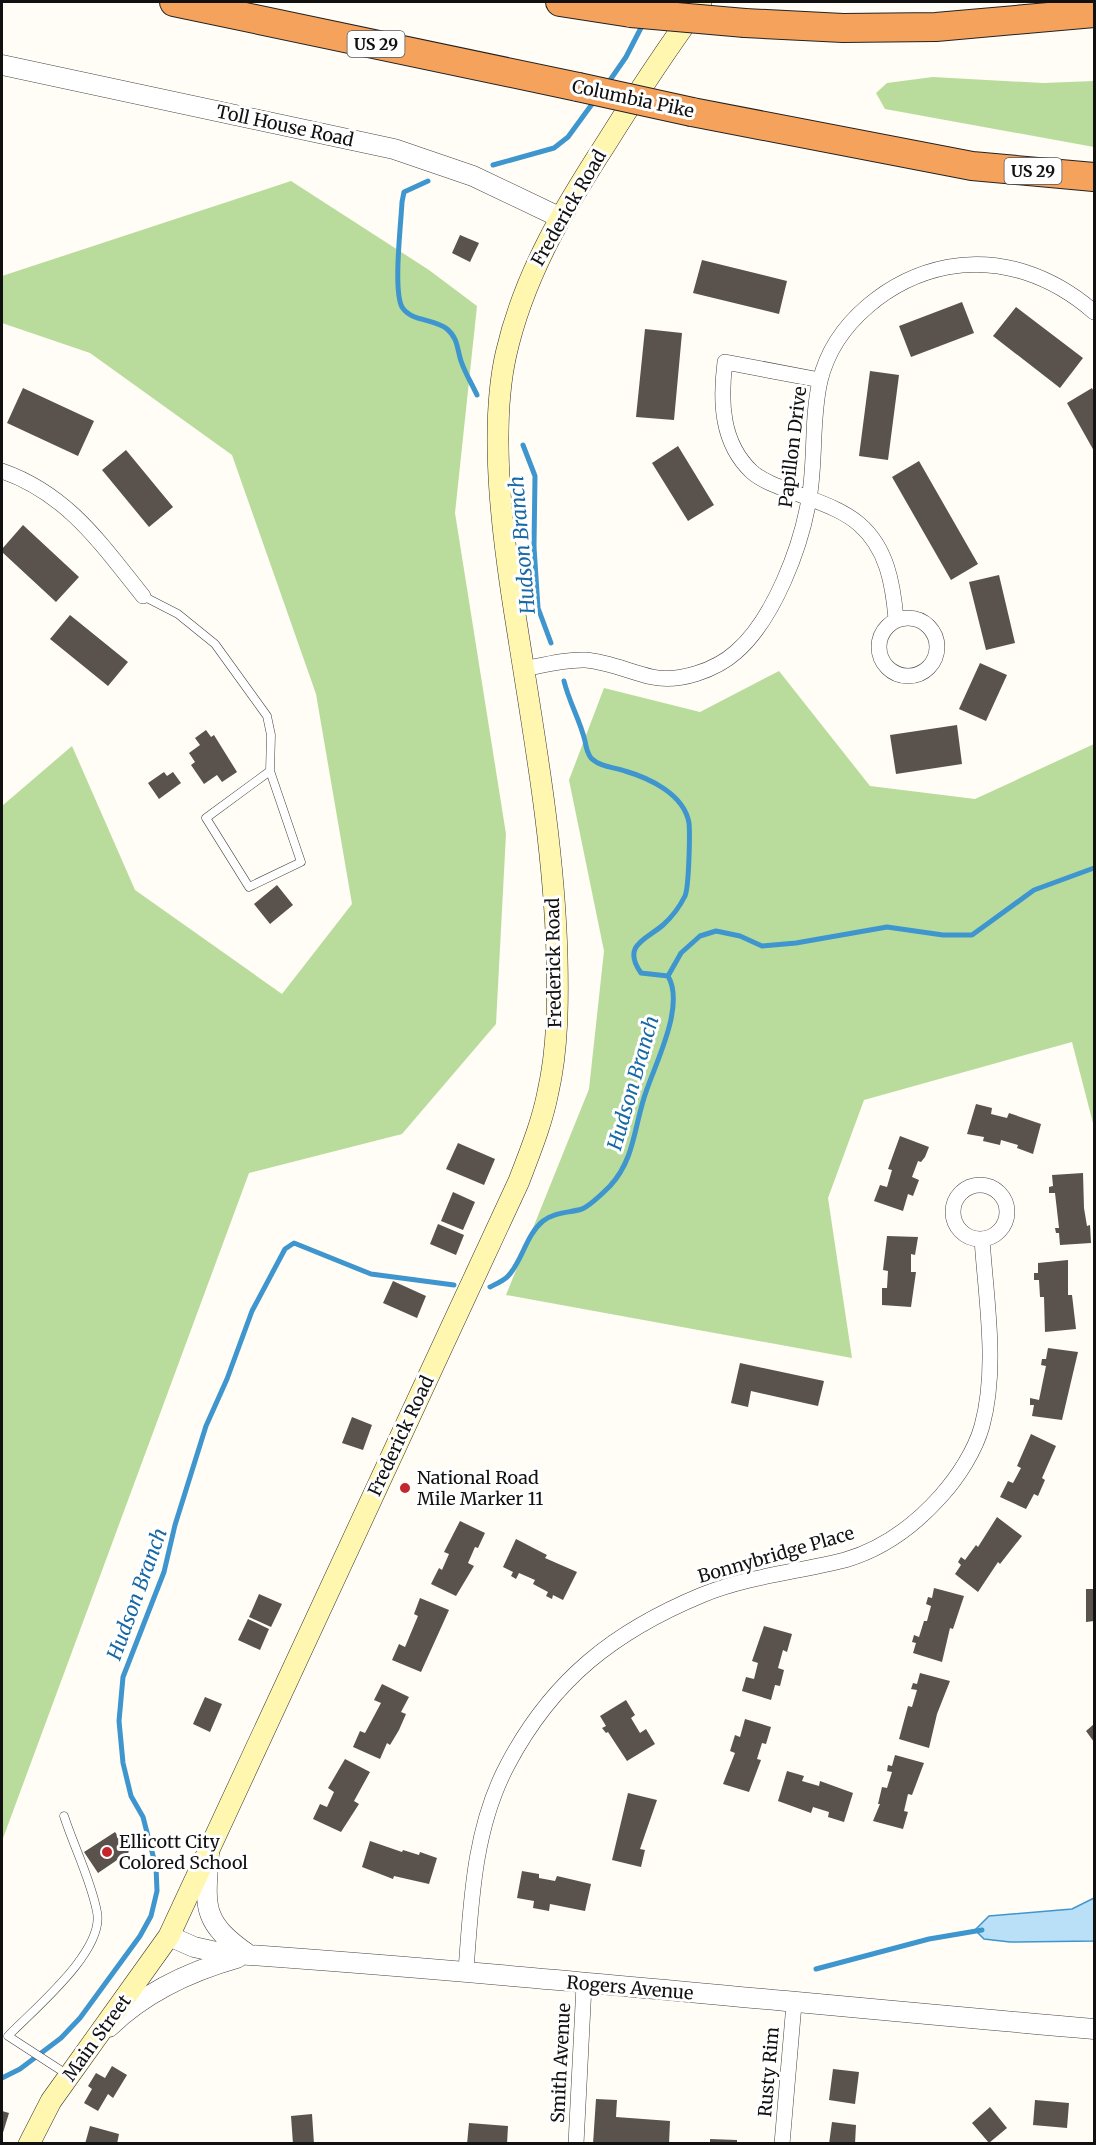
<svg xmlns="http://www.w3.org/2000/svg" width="1096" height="2145" viewBox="0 0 1096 2145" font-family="Merriweather,serif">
<rect width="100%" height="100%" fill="#fffdf5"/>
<!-- forest -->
<path fill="#b9dc9c" d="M933,77L1043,83L1094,81V147L885,109L876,93L887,83Z
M291,181L429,270L477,306L455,513L506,834L496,1024L402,1134L249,1173L2,1841V806L72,746L135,890L282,994L352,904L316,694L232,455L90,353L2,323V276Z
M779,671L870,786L975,799L1094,744V1127L1072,1042L864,1100L828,1198L852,1358L506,1295L589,1089L604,951L569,780L604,688L700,712Z"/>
<!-- water -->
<path fill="#b9e0f7" stroke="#3f96cf" stroke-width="1.5" d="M1094,1898V1941L1010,1942L984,1939L975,1930L989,1916L1072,1909Z"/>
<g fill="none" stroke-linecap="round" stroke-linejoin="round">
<!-- stream -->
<path stroke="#3f96cf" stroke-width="5" d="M608,83L626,57L644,22
M493,165L554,148L568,137L595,100
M428,181L404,192L402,202C401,224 393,290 402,307C411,322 434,318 447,329C458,338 457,349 461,361C465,373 472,384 477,395
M523,445L535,476L534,547L538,608L551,643
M668,976L681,953L700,936L716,931L740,936L762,946L796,943L887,927L943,935H972L1034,890L1094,868
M490,1287C496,1284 505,1280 509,1275C523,1259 526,1235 543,1221C554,1212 569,1213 582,1209C591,1205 603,1193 610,1186C636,1158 634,1123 647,1089C657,1060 685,1005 668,976L641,973C621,945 647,939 663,925C672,917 680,906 685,896C689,887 690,834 689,823C684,794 649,778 625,771C613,767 600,767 591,758C587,753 586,747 585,741C580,720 569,702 564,681
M816,1969L929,1939L982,1930
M2,2078L20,2069L61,2038L80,2018L140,1936L151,1916L157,1891L156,1867L143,1817L131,1796L123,1763L119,1721L123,1677L164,1572L175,1525L206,1426L227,1379L252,1311L285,1249L294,1243L371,1274L454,1285"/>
</g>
<!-- building -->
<path fill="#5a524d" d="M460,235L479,243L470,262L452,253Z
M702,260L787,281L779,314L693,293Z
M962,302L974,333L911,357L899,326Z
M1016,307L1083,358L1060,388L993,336Z
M645,329L682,333L674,420L636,417Z
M870,371L899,375L888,460L859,456Z
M23,388L94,421L78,456L7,423Z
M1092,388L1094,392V451L1067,403Z
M678,446L714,505L688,521L652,463Z
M126,450L173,507L149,527L102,470Z
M919,461L978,564L951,580L892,477Z
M23,525L79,577L56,602L2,552V549Z
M999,575L1015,643L986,650L969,582Z
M70,615L128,662L108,686L50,639Z
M980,663L1007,675L986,721L959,709Z
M957,725L962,764L896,774L890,735Z
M206,730L211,737L214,735L237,772L222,782L217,775L204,784L191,765L195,762L189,753L200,745L195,738Z
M164,772L167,776L173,772L181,783L159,799L148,783Z
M277,885L293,905L270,924L254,904Z
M976,1104L992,1108L991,1114L1007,1118L1009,1113L1041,1124L1033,1154L1017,1148L1018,1145L1001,1140L1000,1145L983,1141L984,1137L967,1134Z
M900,1136L929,1147L925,1157L921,1162L918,1161L912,1177L919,1180L913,1196L908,1194L903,1211L874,1201L880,1185L887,1187L892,1170L888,1169Z
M458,1143L495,1159L484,1185L446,1169Z
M1083,1173L1084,1208L1087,1226L1090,1225L1091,1243L1060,1245L1059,1233H1056L1055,1228H1059L1055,1193H1049V1187L1053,1186L1052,1175Z
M453,1192L475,1202L463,1230L441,1221Z
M438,1224L464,1235L456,1255L430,1244Z
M887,1236L918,1237L915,1255L911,1254V1272H916L911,1307L882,1305V1288H887L888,1271L883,1270Z
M1068,1260V1295H1072L1076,1329L1045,1332L1044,1297H1040L1039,1280H1034V1273H1038V1263Z
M393,1281L426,1296L417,1318L383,1303Z
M1048,1348L1078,1352L1062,1420L1032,1416L1034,1405H1030V1398L1039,1400L1046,1366L1041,1365L1042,1359H1046Z
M740,1363L824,1381L818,1406L751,1391L748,1407L731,1403Z
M352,1417L372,1425L363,1450L342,1443Z
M1031,1434L1056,1446L1042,1478L1045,1480L1038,1496L1034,1494L1026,1509L1000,1497L1008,1481L1013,1483L1021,1468L1017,1466Z
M997,1517L1022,1536L1000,1564L998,1562L978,1592L955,1574L961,1565L958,1562L961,1557L965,1560L976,1545L978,1547Z
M460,1521L485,1533L478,1548L475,1547L468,1563L474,1566L456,1596L431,1584L439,1568L442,1570L449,1554L444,1552Z
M516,1539L547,1555L545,1558L577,1572L563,1600L553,1595L552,1599L546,1596L548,1592L533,1584L535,1580L519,1573L516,1579L511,1576L513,1572L503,1567Z
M934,1588L964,1596L953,1629L950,1628L942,1662L913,1653L916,1643L912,1642L914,1635L919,1637L924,1621H927L931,1606L926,1604L928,1597L932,1598Z
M1086,1589H1094V1621L1086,1622Z
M259,1594L282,1604L271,1627L249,1617Z
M420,1598L449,1610L421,1672L392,1660L399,1644L405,1647L418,1616L414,1614Z
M248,1619L269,1629L260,1650L238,1640Z
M764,1626L792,1634L787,1652L783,1650L778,1668L784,1670L780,1686L775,1685L771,1700L742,1691L746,1677L754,1679L758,1663L752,1661Z
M920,1673L950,1681L937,1714L929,1748L899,1739L908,1706L912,1707L917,1690L911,1689L913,1683L917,1684Z
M382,1684L409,1697L401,1712L406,1714L399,1730L390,1745L387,1743L380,1759L353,1747L360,1731L365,1733L381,1703L374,1700Z
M205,1697L222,1704L210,1732L193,1724Z
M626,1700L635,1715L631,1718L640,1733L646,1729L655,1744L627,1761L608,1732L606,1733L602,1728L606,1726L600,1716Z
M745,1719L771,1727L766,1744L762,1743L757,1759L761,1760L749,1792L723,1784L735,1753L730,1751L735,1735L740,1737Z
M1094,1724V1742L1086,1731Z
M895,1755L924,1763L912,1795L908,1794L904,1811L908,1812L903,1829L873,1821L880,1804H878L882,1787L887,1788L892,1772L887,1771L888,1765L892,1766Z
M345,1759L370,1772L354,1801L359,1804L341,1832L313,1819L320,1804L327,1807L334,1792L328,1788Z
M787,1771L804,1776L802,1781L819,1786L820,1781L853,1793L844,1822L828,1817L829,1812L813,1807L811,1813L778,1801Z
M628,1793L657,1800L640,1849L645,1850L641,1867L612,1860Z
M115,1832L129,1852L98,1873L84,1852Z
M370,1841L402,1852L403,1850L419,1855L420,1852L437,1858L429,1884L394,1876L393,1879L362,1867Z
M522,1871L539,1874V1878L555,1881L557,1876L591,1884L585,1911L550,1904L549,1911L533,1908L534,1901L517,1898Z
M112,2066L127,2075L113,2098L108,2094L98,2111L84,2103L92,2089L88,2086L96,2073L105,2078Z
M833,2069L859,2072L855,2104L829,2100Z
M596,2099L617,2100L616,2117L670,2121L669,2144H593Z
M1035,2100L1069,2103L1067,2128L1033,2125Z
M990,2107L1007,2128L989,2143L972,2123Z
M2,2111L9,2113L2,2136Z
M312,2114L314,2144H293L291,2116Z
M832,2122L856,2125L855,2144H829Z
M469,2123L508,2126L507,2144H467Z
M90,2126L119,2134L117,2144H85Z
M710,2139L737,2140V2144H710Z"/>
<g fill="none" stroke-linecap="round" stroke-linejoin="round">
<!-- service casing -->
<g stroke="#444" stroke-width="9">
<path id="service" d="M143,596L178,614L215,644L267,716L271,735L270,771L301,862L249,887L206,818L270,771
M64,1816C74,1847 91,1880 97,1912C105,1951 34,2009 8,2036L68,2075"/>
</g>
<!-- minor casing -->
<g stroke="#444" stroke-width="16">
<path id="minor" d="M820,380L725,362C720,401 721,443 752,472C766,484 789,490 806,497C824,504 844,511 859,524C887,548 893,584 896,619
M2,471C68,494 101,544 143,596
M879 647a29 29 0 1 1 58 0a29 29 0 1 1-58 0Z
M524,669C544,665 565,659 586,660C609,662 630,672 652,677C679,683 716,670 736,652C774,619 801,547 809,499C816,460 811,420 820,381C834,322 891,278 948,267C1002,257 1054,277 1094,312
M953 1212a27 27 0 1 1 54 0a27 27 0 1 1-54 0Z
M466,1971C471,1901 474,1827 508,1764C553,1679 615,1631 702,1595C748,1576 798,1572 845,1560C883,1549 916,1524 941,1496C958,1477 975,1451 982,1426C998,1367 986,1300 982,1239
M576,2144L584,1985
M782,2144L794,2004"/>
</g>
<!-- tertiary casing -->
<g stroke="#444" stroke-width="21">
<path id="tertiary" d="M2,65L394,149L473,176L559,217
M209,1853C205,1907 201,1922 249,1955
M169,1936L194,1947L221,1953C512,1973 803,2004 1094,2029
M109,2027C144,1993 191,1971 237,1958"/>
</g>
<!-- secondary casing -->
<g stroke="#333" stroke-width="22">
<path id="secondary" d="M29,2144L51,2101L169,1936L519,1181C530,1152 542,1123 548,1092C558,1048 558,1001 557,956C554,845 534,736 517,627C504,547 488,434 506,354C524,275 563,210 607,142C637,94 668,47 701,2"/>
</g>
<!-- motorway casing -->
<g stroke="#222" stroke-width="30">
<path id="motorway" d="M174,2L578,87
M560,2L631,13
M745,23L843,28L936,27L1094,13
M692,112L972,166L1094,177"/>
</g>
<!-- service -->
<use href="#service" stroke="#fff" stroke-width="8"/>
<!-- minor -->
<use href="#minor" stroke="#fff" stroke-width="15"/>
<!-- tertiary -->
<use href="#tertiary" stroke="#fff" stroke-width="20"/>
<!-- secondary -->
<use href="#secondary" stroke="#fff6b0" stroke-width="21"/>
<!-- motorway -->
<use href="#motorway" stroke="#f5a25d" stroke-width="28"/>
<!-- motorway-bridge casing -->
<g stroke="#222" stroke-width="30" stroke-linecap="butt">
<path id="motorway-bridge" d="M631,13L745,23
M578,87L692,112"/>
</g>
<!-- motorway-bridge -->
<use href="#motorway-bridge" stroke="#f5a25d" stroke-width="28"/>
</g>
<!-- markers -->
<g fill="#c4262e" stroke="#fff" stroke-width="2">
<circle cx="405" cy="1488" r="6"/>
<circle cx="107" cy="1852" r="6"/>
</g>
<g text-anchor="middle" stroke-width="6" stroke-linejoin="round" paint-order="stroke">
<!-- shield labels -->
<g fill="#fff" stroke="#585858" stroke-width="1.5">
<rect x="347.5" y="31" width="57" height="26" rx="4.5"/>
<rect x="1004.5" y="158" width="57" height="26" rx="4.5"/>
</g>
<g font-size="16" font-weight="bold" fill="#111">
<text x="376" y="50">US 29</text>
<text x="1033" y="177">US 29</text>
</g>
<!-- street labels -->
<g font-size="18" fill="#111" stroke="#fff">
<text transform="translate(633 99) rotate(12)" y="6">Columbia Pike</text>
<text transform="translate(285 126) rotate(12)" y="6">Toll House Road</text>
<text transform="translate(569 208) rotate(-60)" y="6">Frederick Road</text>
<text transform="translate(793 447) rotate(-83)" y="6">Papillon Drive</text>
<text transform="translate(554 963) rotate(-91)" y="6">Frederick Road</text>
<text transform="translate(401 1436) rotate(-65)" y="6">Frederick Road</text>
<text transform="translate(776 1555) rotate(-16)" y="6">Bonnybridge Place</text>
<text transform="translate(630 1988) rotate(5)" y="6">Rogers Avenue</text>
<text transform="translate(97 2038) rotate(-54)" y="6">Main Street</text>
<text transform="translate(561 2063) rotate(-87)" y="6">Smith Avenue</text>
<text transform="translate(769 2072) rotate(-85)" y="6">Rusty Rim</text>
</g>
<!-- poi labels -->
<g font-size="18" fill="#111" stroke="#fff" text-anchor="start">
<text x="417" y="1484">National Road<tspan x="417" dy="21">Mile Marker 11</tspan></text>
<text x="119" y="1848">Ellicott City<tspan x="119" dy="21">Colored School</tspan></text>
</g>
<!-- water labels -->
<g font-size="20" font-style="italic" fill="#1768a6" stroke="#fff">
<text transform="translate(522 545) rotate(-95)" y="7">Hudson Branch</text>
<text transform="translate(633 1083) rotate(-74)" y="7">Hudson Branch</text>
<text transform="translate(137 1594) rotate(-70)" y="7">Hudson Branch</text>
</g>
</g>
<!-- border -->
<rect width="1096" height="2145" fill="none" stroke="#111111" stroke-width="6"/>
</svg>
